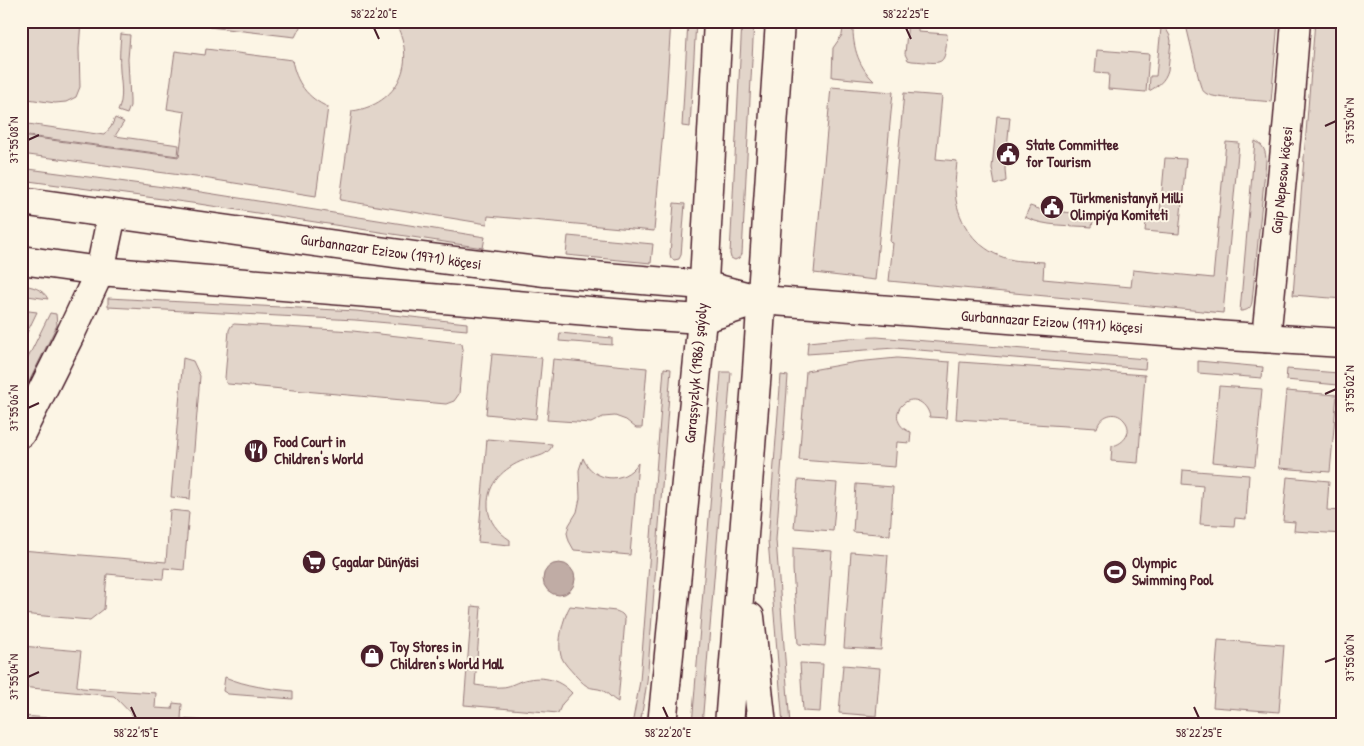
<svg xmlns="http://www.w3.org/2000/svg" width="1364" height="746" viewBox="0 0 1364 746" font-family="'Patrick Hand',sans-serif">
<rect width="100%" height="100%" fill="#fcf5e5"/>
<filter id="ink" filterUnits="userSpaceOnUse"><feTurbulence type="fractalNoise" baseFrequency=".02" numOctaves="2"/><feDisplacementMap in="SourceGraphic" scale="10" xChannelSelector="R" yChannelSelector="G"/><feConvolveMatrix kernelMatrix="1 2 1 2 8 2 1 2 1" color-interpolation-filters="sRGB"/></filter>
<g filter="url(#ink)">
<!-- green -->
<path fill="#e2d5ca" stroke="#967a7a" d="M21,21H81L79,49L80,87L76,97L66,102L55,103L21,98Z
M209,21H303L295,37L209,27Z
M394,21H671L666,98L654,231L488,216L487,224L340,200L352,111C398,105 419,61 394,21Z
M688,21H696L690,127L682,126Z
M742,21H754L742,254L739,258L735,260L731,258L730,254Z
M844,21H853C852,44 857,65 874,81L832,77L833,48L842,35Z
M908,21H918V32L947,34C945,68 944,63 912,61L908,60L905,54Z
M1185,21H1278L1271,102C1258,100 1216,99 1207,94C1203,92 1201,88 1200,84Z
M1315,21H1343V299L1293,295Z
M1161,28L1166,29L1170,36L1171,41L1168,70C1165,81 1158,86 1149,91L1150,76H1156Z
M121,34L130,35L128,59L130,100V106L127,114L118,111C124,98 121,84 120,71C119,58 120,46 121,34Z
M206,49L292,60C296,82 307,98 328,107L316,196L203,178L21,154V136L179,157L185,112L167,109L175,51L205,55Z
M1097,50L1149,54L1146,92L1108,89L1109,74L1095,73Z
M831,87L893,92L875,280L814,273Z
M904,93L942,96L936,159L957,161C956,174 954,187 956,200C961,229 981,252 1009,259C1020,262 1033,261 1044,262L1043,279L1131,287L1133,270L1213,278L1226,142L1239,143L1223,313L889,281L893,243L890,242Z
M997,116L1010,117L1005,169L1006,181L995,185L992,168Z
M115,118L124,122L115,136L179,145L178,156L21,135V123L104,135L111,127Z
M1255,141C1264,145 1266,152 1266,161L1252,302C1251,309 1246,311 1240,311Z
M1165,158L1186,159L1179,234L1145,231L1147,212L1160,213Z
M21,168L201,192L485,237L483,248L199,204L21,180Z
M674,203L685,204L681,255L679,259L674,260L671,258L670,254Z
M1030,206L1042,210L1094,215L1092,227C1071,225 1044,227 1025,217Z
M568,236L653,244L651,263L566,255Z
M21,285C32,286 43,289 48,299L21,295Z
M108,298L356,311L467,323V330L355,320L108,307Z
M21,310L37,312L21,345Z
M50,313L56,314L57,325L21,398V372Z
M234,324L353,331L460,343L462,344L463,349L459,394L454,401L446,404L228,384L226,383L225,378L229,330L231,326Z
M560,333L612,338V345L559,341Z
M877,337L1146,359L1145,369L895,348L807,354L808,342L849,338Z
M492,354L542,358L536,419L486,414Z
M183,358L193,361L200,376L190,499L171,497Z
M897,358L950,362L946,418L930,417C928,404 914,394 903,404C892,414 899,429 911,432L910,443L897,442L895,467L799,460L806,371L856,362Z
M553,359L647,368L642,428H636L626,420L615,416L603,417L591,423L547,420Z
M1198,361L1263,367L1262,378L1198,373Z
M960,362L1145,375L1138,463L1111,461L1112,446C1124,444 1134,431 1124,420C1115,409 1100,416 1097,428L956,419Z
M664,368L671,369L647,682L640,725H632L640,681Z
M1287,369L1339,373L1338,385L1286,380Z
M721,372H731L702,725H692Z
M781,375L788,376L776,540L790,725H783L768,540Z
M1219,386L1262,389L1255,466L1212,462Z
M1286,391L1337,395L1330,472L1279,468Z
M487,439L552,444L551,448C545,457 533,457 524,460C504,468 487,483 488,506C488,521 498,532 510,540V545L478,542Z
M583,458C593,482 624,485 638,463L630,555L574,550L569,541L567,533L569,525L577,512L580,498L579,470Z
M1183,470L1249,475L1246,519L1235,518L1234,526L1200,524L1203,486L1182,484Z
M1287,477L1329,481L1327,510L1343,511V534L1294,531L1295,522L1283,521Z
M798,480L837,483L833,531L794,528Z
M856,484L893,487L890,535L853,532Z
M170,510L189,512L184,570L164,568L163,579L107,574L104,609L90,620L21,614V550L166,562Z
M793,548L832,551L825,646L798,644L793,569Z
M851,552L888,555L881,650L844,648Z
M472,606L481,607L475,685C483,686 494,688 502,687C509,687 515,683 521,681C540,675 558,678 572,693L562,704L558,713L464,705Z
M570,606L616,611C621,613 624,614 625,620L618,702C612,699 608,693 602,690C597,688 591,689 587,686C582,683 579,679 575,675C570,669 564,664 561,656C557,643 563,618 570,606Z
M1218,640L1284,645L1279,712L1213,707Z
M21,646L81,651L77,684V686L82,688L156,693L155,708L172,709L173,703L182,704L181,719L262,725H142L114,696L21,687Z
M800,663L823,664L820,712L803,711Z
M843,665L880,668L876,716L839,713Z
M225,677C246,686 270,689 293,691V699L228,694L223,691Z
M21,716L94,721L100,722L103,725H21Z"/>
<!-- water -->
<path fill="#c0aca5" stroke="#917474" d="M543 579a16 16 0 1 1 32 0a16 16 0 1 1-32 0Z"/>
<g fill="none" stroke-linecap="round" stroke-linejoin="round">
<!-- street casing -->
<g stroke="#4a1f2b" stroke-width="31">
<path id="street" d="M1266,338L1288,119L1296,21
M21,433L70,335L100,271L112,214"/>
</g>
<!-- secondary casing -->
<g stroke="#4a1f2b" stroke-width="31">
<path id="secondary" d="M21,201L415,256L545,272L703,285L761,300L1229,336L1343,343
M21,260L100,271L638,315L702,319L761,300"/>
</g>
<!-- primary casing -->
<g stroke="#4a1f2b" stroke-width="31">
<path id="primary" d="M750,617L762,725
M662,725L702,319L718,21
M729,725L757,370L780,21"/>
</g>
<!-- street -->
<use href="#street" stroke="#fcf5e5" stroke-width="28"/>
<!-- secondary -->
<use href="#secondary" stroke="#fcf5e5" stroke-width="28"/>
<!-- primary -->
<use href="#primary" stroke="#fcf5e5" stroke-width="28"/>
</g>
</g>
<!-- ticks -->
<path fill="none" stroke="#4a1f2b" stroke-width="2" d="M374,28L379,39M906,28L911,39M1325,126L1336,121M28,140L39,135M1325,394L1336,389M28,408L39,403M1325,662L1336,658M28,677L39,672M131,707L136,718M663,707L668,718M1194,707L1199,718"/>
<!-- icons -->
<defs>
<g id="civic-disc" transform="scale(1.25)"><circle r="9.5" fill="#4a1f2b" stroke="#fcf5e5"/><path d="M-.6-6.5H3V-4.5H.6V-3L4-1V1h2V6H-6V1h2V-1L-.6-3ZM-1.2 2.5V6h2.4V2.5Z" fill="#fff"/></g>
<g id="restaurant-disc" transform="scale(1.25)"><circle r="9.5" fill="#4a1f2b" stroke="#fcf5e5"/><path d="M-5-6h1v4h1v-4h1v4h1v-4h1v5L-1.5 .5V6h-2V.5L-5-1ZM5-6V6H3V1.5H1.5Q1.5-4 5-6Z" fill="#fff"/></g>
<g id="supermarket-disc" transform="scale(1.25)"><circle r="9.5" fill="#4a1f2b" stroke="#fcf5e5"/><path d="M-6-5.5h2.5l.6 2H6L4.5 2H-2.5L-4.4-4H-6ZM-1.5 3.2a1.3 1.3 0 1 0 .1 0ZM3 3.2a1.3 1.3 0 1 0 .1 0Z" fill="#fff"/></g>
<g id="stadium-disc" transform="scale(1.25)"><circle r="9.5" fill="#4a1f2b" stroke="#fcf5e5"/><path d="M0-5a6.5 5 0 1 0 0 10a6.5 5 0 1 0 0-10ZM-3.5-1.8h7v3.6h-7Z" fill="#fff"/></g>
<g id="shop-disc" transform="scale(1.25)"><circle r="9.5" fill="#4a1f2b" stroke="#fcf5e5"/><path d="M-5-2.5h2.3a2.7 3.5 0 0 1 5.4 0H5L5.5 6h-11ZM-1.5-2.5h3a1.5 2.3 0 0 0-3 0Z" fill="#fff"/></g>
</defs>
<g fill-rule="evenodd">
<use href="#civic-disc" x="1008" y="154"/>
<use href="#civic-disc" x="1052" y="207"/>
<use href="#restaurant-disc" x="256" y="451"/>
<use href="#supermarket-disc" x="314" y="562"/>
<use href="#stadium-disc" x="1115" y="572"/>
<use href="#shop-disc" x="372" y="656"/>
</g>
<g text-anchor="middle" stroke-width="4" stroke-linejoin="round" paint-order="stroke">
<!-- poi labels -->
<g font-size="15" font-weight="bold" fill="#4a1f2b" stroke="#fcf5e5" text-anchor="start">
<text x="1026" y="150">State Committee<tspan x="1026" dy="17">for Tourism</tspan></text>
<text x="1070" y="203">Türkmenistanyň Milli<tspan x="1070" dy="17">Olimpiýa Komiteti</tspan></text>
<text x="274" y="447">Food Court in<tspan x="274" dy="17">Children's World</tspan></text>
<text x="332" y="567">Çagalar Dünýäsi</text>
<text x="1132" y="568">Olympic<tspan x="1132" dy="17">Swimming Pool</tspan></text>
<text x="390" y="652">Toy Stores in<tspan x="390" dy="17">Children's World Mall</tspan></text>
</g>
<!-- street labels -->
<g font-size="15" fill="#4a1f2b" stroke="#fcf5e5">
<text transform="translate(1282 180) rotate(-84)" y="5">Gaip Nepesow köçesi</text>
<text transform="translate(391 252) rotate(8)" y="5">Gurbannazar Ezizow (1971) köçesi</text>
<text transform="translate(1052 322) rotate(4)" y="5">Gurbannazar Ezizow (1971) köçesi</text>
<text transform="translate(696 373) rotate(-85)" y="5">Garaşsyzlyk (1986) şaýoly</text>
</g>
</g>
<!-- margin -->
<rect width="1364" height="746" fill="none" stroke="#fcf5e5" stroke-width="55"/>
<rect x="28" y="28" width="1308" height="690" fill="none" stroke="#4a1f2b" stroke-width="2"/>
<g font-size="12" text-anchor="middle" fill="#4a1f2b">
<text x="374" y="18">58°22'20"E</text>
<text x="906" y="18">58°22'25"E</text>
<text transform="translate(1350 121) rotate(-90)" y="4">37°55'04"N</text>
<text transform="translate(14 140) rotate(-90)" y="4">37°55'08"N</text>
<text transform="translate(1350 389) rotate(-90)" y="4">37°55'02"N</text>
<text transform="translate(14 408) rotate(-90)" y="4">37°55'06"N</text>
<text transform="translate(1350 658) rotate(-90)" y="4">37°55'00"N</text>
<text transform="translate(14 677) rotate(-90)" y="4">37°55'04"N</text>
<text x="136" y="737">58°22'15"E</text>
<text x="668" y="737">58°22'20"E</text>
<text x="1199" y="737">58°22'25"E</text>
</g>
</svg>
